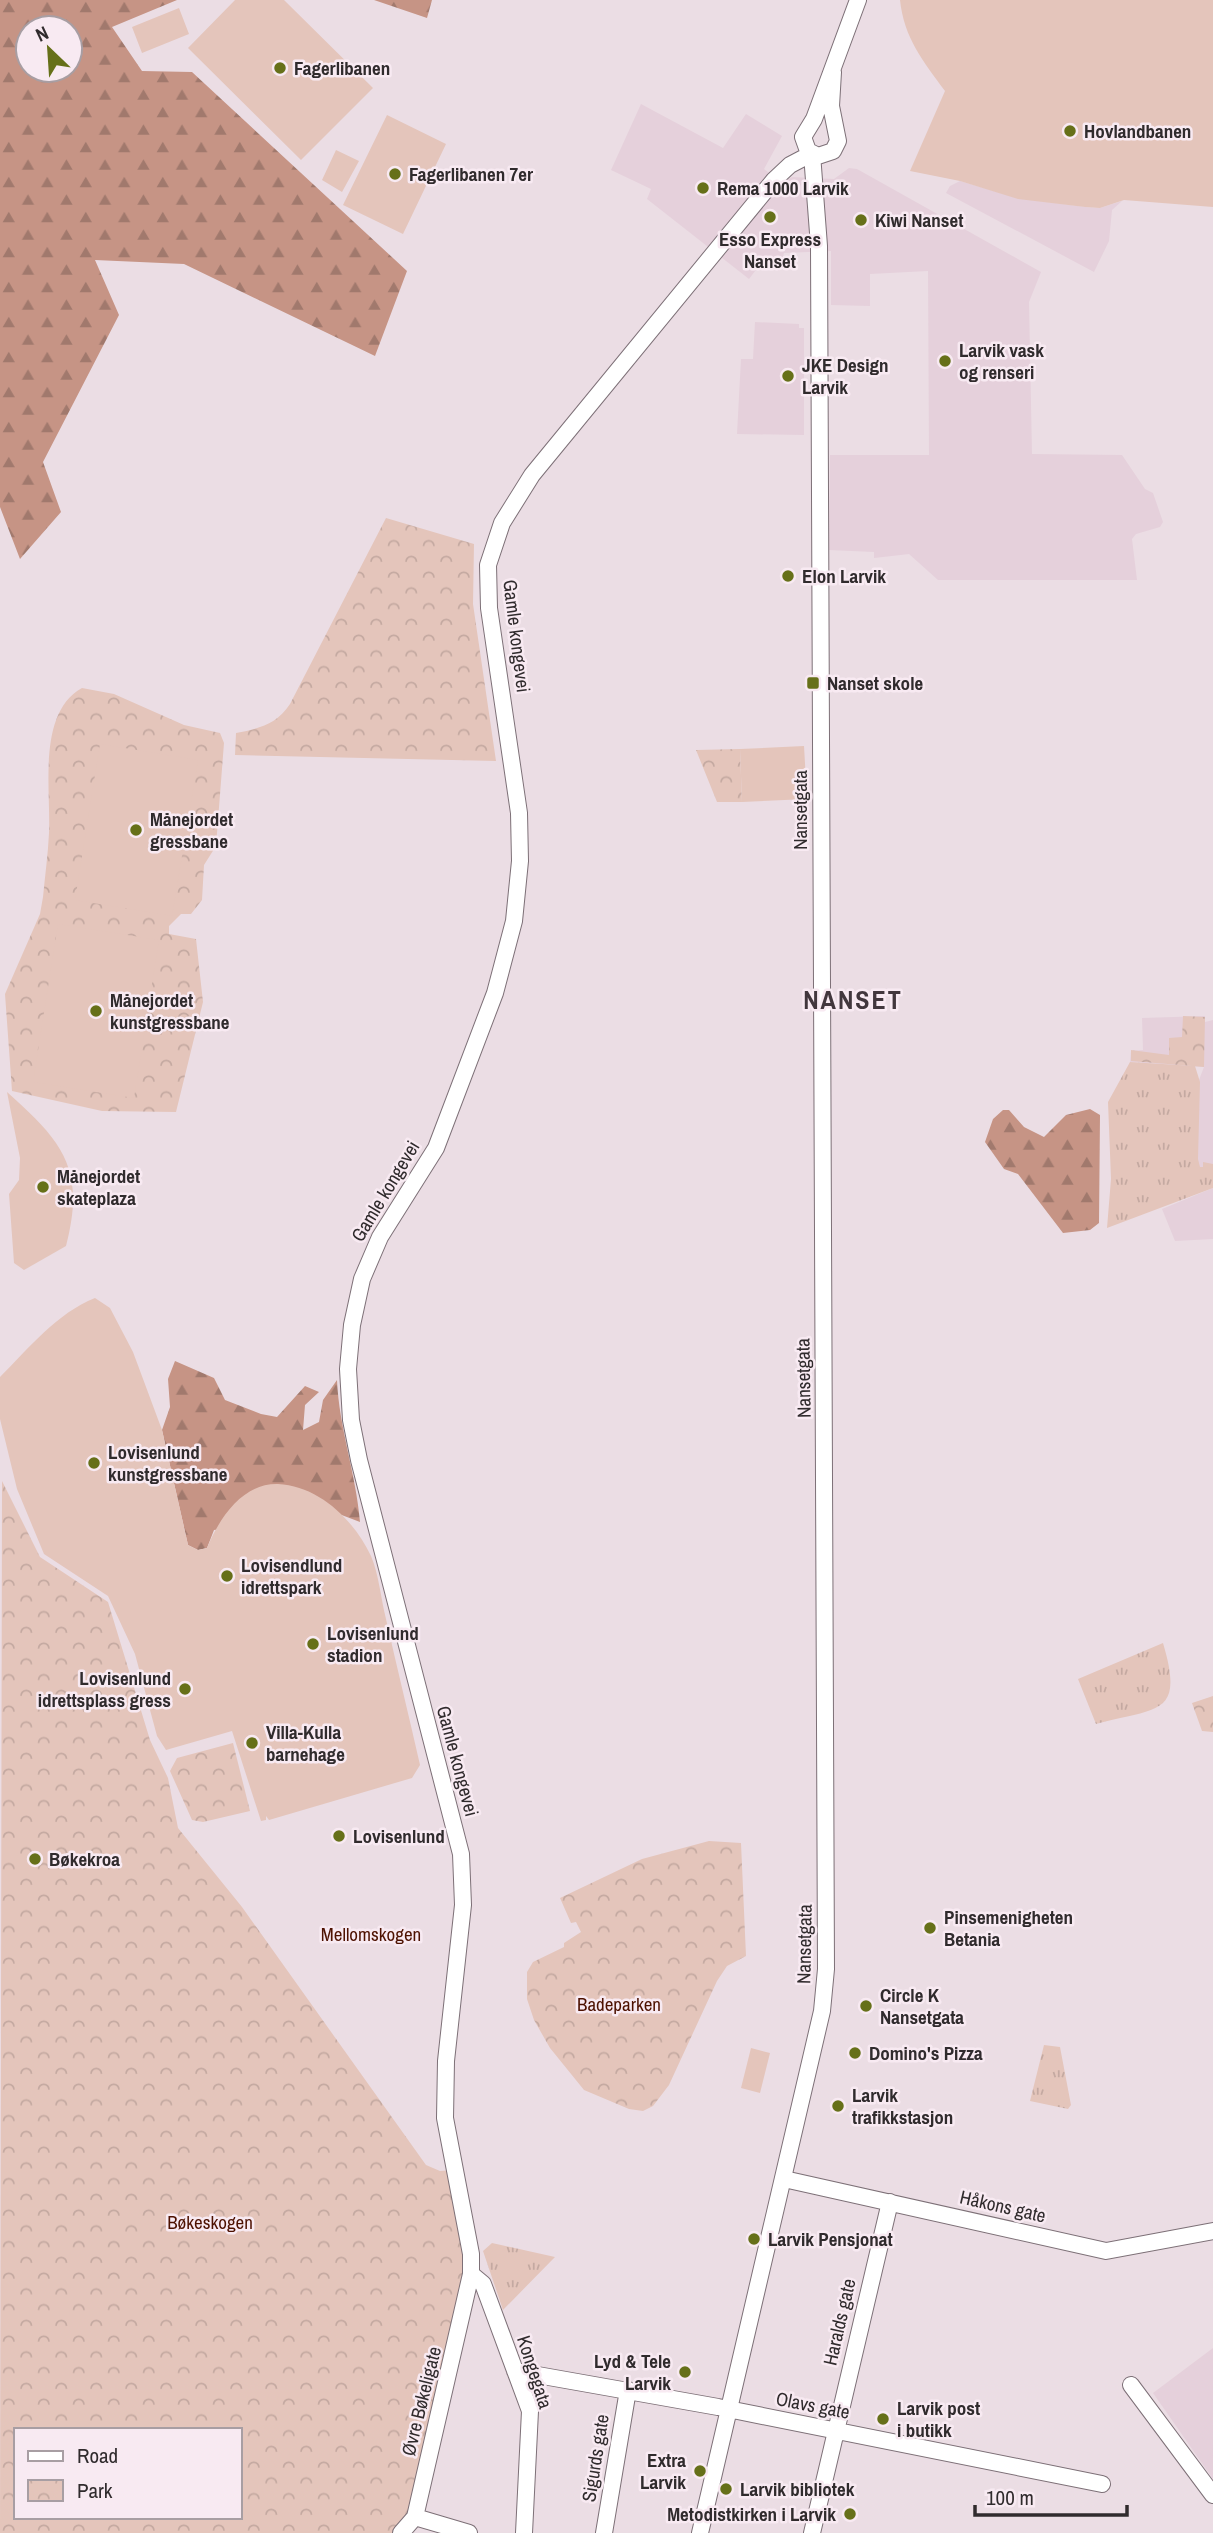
<svg xmlns="http://www.w3.org/2000/svg" width="1213" height="2533" viewBox="0 0 1213 2533" font-family="'Archivo Narrow',sans-serif">
<defs>
<pattern id="grass-tufts" width="24" height="20" patternUnits="userSpaceOnUse" patternTransform="scale(1.75)"><rect width="24" height="20" fill="#e4c5bb"/><path d="M3 7l-1-3M5 7V3M7 7l1-3M15 17l-1-3M17 17v-4M19 17l1-3" fill="none" stroke="#c4a9a1"/></pattern>
<pattern id="forest-firs" width="22" height="20" patternUnits="userSpaceOnUse" patternTransform="scale(1.75)"><rect width="22" height="20" fill="#c69485"/><path d="M5 1l3.5 6h-7zM16 11l3.5 6h-7z" fill="#a1796d"/></pattern>
<pattern id="park-crowns" width="20" height="18" patternUnits="userSpaceOnUse" patternTransform="scale(1.75)"><rect width="20" height="18" fill="#e4c5bb"/><path d="M2 6a3 3 0 1 1 6 0M12 15a3 3 0 1 1 6 0" fill="none" stroke="#c4a9a1"/></pattern>
</defs>
<rect width="100%" height="100%" fill="#ebdde4"/>
<!-- built -->
<path fill="#e5d0db" d="M641,104L723,148L746,114L782,136L764,169L782,183L792,177L834,179L849,168L857,169L1041,272L1029,302L1032,454L1122,455L1145,489L1153,493L1163,522L1160,527L1136,534L1132,539L1137,580H938L909,554L874,558V552L829,550L830,455H929L928,271L870,274V306L831,305V251L784,253L779,271L762,262L749,279L647,199L651,189L611,170Z
M960,181L1018,198L1085,207L1100,208L1122,201L1112,210L1109,241L1094,272L946,193L950,186Z
M755,322L799,324V328H804V435L737,434L741,359H753Z
M1205,1016V1022L1213,1020V1173L1198,1169L1196,1165L1197,1085L1204,1067L1130,1062L1131,1051L1143,1050L1142,1018Z
M1213,1188V1239L1175,1241L1162,1209Z
M1213,2348V2479L1153,2393Z"/>
<!-- grass -->
<path fill="url(#grass-tufts)" d="M1130,1062L1195,1066L1200,1082L1198,1159L1200,1167H1203V1162L1213,1164V1188L1107,1228L1111,1179L1108,1102Z
M1163,1643C1185,1717 1157,1707 1096,1724L1078,1679Z
M1044,2045L1060,2047L1071,2105L1068,2109L1030,2101Z
M492,2243L555,2257L503,2310L483,2251Z"/>
<!-- forest -->
<path fill="url(#forest-firs)" fill-rule="evenodd" d="M0,0H177L112,27L142,71L192,72L407,271L375,356L184,264L95,260L119,315L43,462L61,512L20,559L0,507ZM28,28H70V70H28Z
M374,0H432L427,18Z
M1090,1109L1100,1115L1099,1223L1090,1230L1063,1233L1018,1174L1004,1169L985,1142L993,1119L1003,1110H1009L1024,1127L1044,1137L1066,1115Z
M175,1361L214,1378L225,1400L261,1414L277,1417L305,1386L319,1392L305,1405L303,1430L319,1422L323,1400L337,1380C339,1428 356,1473 360,1522L339,1514L214,1530L207,1548L198,1550L188,1545L162,1430L170,1407L168,1379Z"/>
<!-- park -->
<path fill="url(#park-crowns)" fill-rule="evenodd" d="M386,518L474,544L473,604L496,761L235,755L236,733C260,728 276,725 290,704Z
M82,688L114,694L184,725L220,733L224,743L216,846L204,865L202,900L191,914H181L169,926V934L196,939L203,1002L176,1112L102,1111L12,1091L5,994L40,914L43,897C45,876 48,854 49,833C51,789 37,713 82,688Z
M740,749L742,802H717L696,750Z
M1183,1016L1205,1017L1204,1067L1131,1061V1050L1169,1055V1038L1182,1037Z
M2,1481L40,1557L108,1602L150,1740L168,1778L178,1828L242,1907L426,2165L440,2171L454,2170L471,2254L426,2466L401,2533H0ZM16,2430H240V2517H16Z
M1213,1696V1732L1202,1731L1192,1703Z
M233,1743L250,1811L203,1822L192,1820L170,1771L177,1758Z
M709,1841L741,1843L746,1956L727,1966L717,1981L669,2085L653,2106L643,2111L629,2109L584,2090L550,2048L534,2020L527,1999V1972L533,1962L564,1947V1943L581,1932L576,1922L571,1923L560,1898L642,1859Z"/>
<!-- pitch -->
<path fill="#e4c5bb" d="M235,0H284L373,88L301,160L188,48Z
M900,0H1213V207L1124,200L1100,208L1085,207L1018,199L960,181L910,171L945,91C923,61 904,38 900,0Z
M179,8L189,34L142,53L132,27Z
M387,115L446,144L403,234L343,205Z
M336,150L359,161L342,192L322,180Z
M100,744L198,760L172,916L75,900Z
M804,746L807,799L742,802L740,749Z
M58,924L159,940L134,1098L33,1082Z
M7,1092C63,1142 86,1169 66,1246L24,1270L14,1263L9,1194L19,1180L20,1158Z
M95,1298L110,1308L133,1352L162,1430L188,1545L198,1550L207,1548C219,1519 242,1483 278,1484C319,1486 354,1520 371,1556C379,1575 381,1599 386,1619C397,1668 409,1716 420,1765L412,1778L269,1820L266,1816V1820L261,1821L232,1731L166,1750L157,1736L135,1654L108,1596L44,1554L17,1489L0,1419V1377C29,1348 57,1313 95,1298Z
M751,2048L770,2053L760,2093L741,2088Z"/>
<g fill="none" stroke-linecap="round" stroke-linejoin="round">
<!-- secondary casing -->
<g stroke="#7d7077" stroke-width="18">
<path id="secondary" d="M833,72L831,106L838,141L833,151L818,156L808,151L803,137L814,119L858,0
M784,2179L1106,2251L1213,2231
M471,2274L483,2284L530,2411L524,2533
M515,2371L718,2407L1102,2484
M1131,2385L1213,2495
M415,2517L469,2533
M401,2533L415,2517L471,2274V2254L445,2118L446,2061L463,1905L461,1854L359,1460L351,1420L348,1369L352,1325L362,1279L380,1237L436,1148L495,993L514,921L520,861L519,813L489,608L488,565L502,523L532,475L774,180L790,165L811,154
M604,2533L628,2390
M700,2533L822,2011L826,1969L819,246L812,154
M812,2533L890,2202"/>
</g>
<!-- secondary -->
<use href="#secondary" stroke="#fff" stroke-width="16"/>
</g>
<!-- markers -->
<g fill="#667019" stroke="#f8eaf2" stroke-width="2.5">
<circle cx="280" cy="68" r="7"/>
<circle cx="1070" cy="131" r="7"/>
<circle cx="395" cy="174" r="7"/>
<circle cx="703" cy="188" r="7"/>
<circle cx="770" cy="217" r="7"/>
<circle cx="861" cy="220" r="7"/>
<circle cx="945" cy="361" r="7"/>
<circle cx="788" cy="376" r="7"/>
<circle cx="788" cy="576" r="7"/>
<rect x="806" y="676" width="14" height="14" rx="3.5"/>
<circle cx="136" cy="830" r="7"/>
<circle cx="96" cy="1011" r="7"/>
<circle cx="43" cy="1187" r="7"/>
<circle cx="94" cy="1463" r="7"/>
<circle cx="227" cy="1576" r="7"/>
<circle cx="313" cy="1644" r="7"/>
<circle cx="185" cy="1689" r="7"/>
<circle cx="252" cy="1743" r="7"/>
<circle cx="339" cy="1836" r="7"/>
<circle cx="35" cy="1859" r="7"/>
<circle cx="930" cy="1928" r="7"/>
<circle cx="866" cy="2006" r="7"/>
<circle cx="855" cy="2053" r="7"/>
<circle cx="838" cy="2106" r="7"/>
<circle cx="754" cy="2239" r="7"/>
<circle cx="685" cy="2372" r="7"/>
<circle cx="883" cy="2419" r="7"/>
<circle cx="700" cy="2471" r="7"/>
<circle cx="726" cy="2489" r="7"/>
<circle cx="850" cy="2514" r="7"/>
</g>
<g text-anchor="middle" stroke-width="5" stroke-linejoin="round" paint-order="stroke">
<!-- poi labels -->
<g font-size="19" font-weight="bold" fill="#302b2d" stroke="#f8eaf2" text-anchor="start">
<text x="294" y="75">Fagerlibanen</text>
<text x="1084" y="138">Hovlandbanen</text>
<text x="409" y="181">Fagerlibanen 7er</text>
<text x="717" y="195">Rema 1000 Larvik</text>
<text x="875" y="227">Kiwi Nanset</text>
<text x="770" y="246" text-anchor="middle">Esso Express<tspan x="770" dy="22">Nanset</tspan></text>
<text x="959" y="357">Larvik vask<tspan x="959" dy="22">og renseri</tspan></text>
<text x="802" y="372">JKE Design<tspan x="802" dy="22">Larvik</tspan></text>
<text x="802" y="583">Elon Larvik</text>
<text x="827" y="690">Nanset skole</text>
<text x="150" y="826">Månejordet<tspan x="150" dy="22">gressbane</tspan></text>
<text x="110" y="1007">Månejordet<tspan x="110" dy="22">kunstgressbane</tspan></text>
<text x="57" y="1183">Månejordet<tspan x="57" dy="22">skateplaza</tspan></text>
<text x="108" y="1459">Lovisenlund<tspan x="108" dy="22">kunstgressbane</tspan></text>
<text x="241" y="1572">Lovisendlund<tspan x="241" dy="22">idrettspark</tspan></text>
<text x="327" y="1640">Lovisenlund<tspan x="327" dy="22">stadion</tspan></text>
<text x="171" y="1685" text-anchor="end">Lovisenlund<tspan x="171" dy="22">idrettsplass gress</tspan></text>
<text x="266" y="1739">Villa-Kulla<tspan x="266" dy="22">barnehage</tspan></text>
<text x="353" y="1843">Lovisenlund</text>
<text x="49" y="1866">Bøkekroa</text>
<text x="944" y="1924">Pinsemenigheten<tspan x="944" dy="22">Betania</tspan></text>
<text x="880" y="2002">Circle K<tspan x="880" dy="22">Nansetgata</tspan></text>
<text x="869" y="2060">Domino's Pizza</text>
<text x="852" y="2102">Larvik<tspan x="852" dy="22">trafikkstasjon</tspan></text>
<text x="768" y="2246">Larvik Pensjonat</text>
<text x="671" y="2368" text-anchor="end">Lyd &amp; Tele<tspan x="671" dy="22">Larvik</tspan></text>
<text x="897" y="2415">Larvik post<tspan x="897" dy="22">i butikk</tspan></text>
<text x="686" y="2467" text-anchor="end">Extra<tspan x="686" dy="22">Larvik</tspan></text>
<text x="740" y="2496">Larvik bibliotek</text>
<text x="836" y="2521" text-anchor="end">Metodistkirken i Larvik</text>
</g>
<!-- street labels -->
<g font-size="19" fill="#302b2d" stroke="#f8eaf2">
<text transform="translate(517 636) rotate(83)" y="7">Gamle kongevei</text>
<text transform="translate(800 810) rotate(-90)" y="7">Nansetgata</text>
<text transform="translate(385 1191) rotate(-59)" y="7">Gamle kongevei</text>
<text transform="translate(803 1378) rotate(-91)" y="7">Nansetgata</text>
<text transform="translate(458 1761) rotate(75)" y="7">Gamle kongevei</text>
<text transform="translate(804 1944) rotate(-89)" y="7">Nansetgata</text>
<text transform="translate(1003 2206) rotate(13)" y="7">Håkons gate</text>
<text transform="translate(839 2322) rotate(-77)" y="7">Haralds gate</text>
<text transform="translate(535 2372) rotate(72)" y="7">Kongegata</text>
<text transform="translate(421 2401) rotate(-76)" y="7">Øvre Bøkeligate</text>
<text transform="translate(813 2405) rotate(11)" y="7">Olavs gate</text>
<text transform="translate(595 2458) rotate(-81)" y="7">Sigurds gate</text>
</g>
<!-- park labels -->
<g font-size="19" fill="#4d1100" stroke="#f8eaf2">
<text x="371" y="1941">Mellomskogen</text>
<text x="619" y="2011">Badeparken</text>
<text x="210" y="2229">Bøkeskogen</text>
</g>
<!-- district labels -->
<g font-size="26" font-weight="bold" letter-spacing="2" fill="#42373d" stroke="#f8eaf2">
<text x="853" y="1009">NANSET</text>
</g>
</g>
<!-- legend -->
<rect x="14" y="2428" width="228" height="91" fill="#f8eaf2" stroke="#a89ea3" stroke-width="2"/>
<rect x="28" y="2451" width="35" height="10" fill="#ffffff" stroke="#a89ea3" stroke-width="2"/>
<text x="77" y="2463" font-size="21" fill="#302b2d">Road</text>
<rect x="28" y="2480" width="35" height="21" fill="url(#park-crowns)" stroke="#a89ea3" stroke-width="2"/>
<text x="77" y="2498" font-size="21" fill="#302b2d">Park</text>
<!-- north arrow -->
<g transform="translate(49 49) rotate(335)"><circle r="33" fill="#f8eaf2" stroke="#a89ea3" stroke-width="2"/>
<path d="M0-5L12 26L0 18L-12 26Z" fill="#667019"/>
<text y="-10" font-size="19" font-weight="bold" text-anchor="middle" fill="#302b2d">N</text>
</g>
<!-- scale -->
<path d="M975 2505v10h152v-10" fill="none" stroke="#302b2d" stroke-width="3.5"/>
<text x="986" y="2505" font-size="21" fill="#302b2d" stroke="#f8eaf2" stroke-width="5" paint-order="stroke">100 m</text>
</svg>
